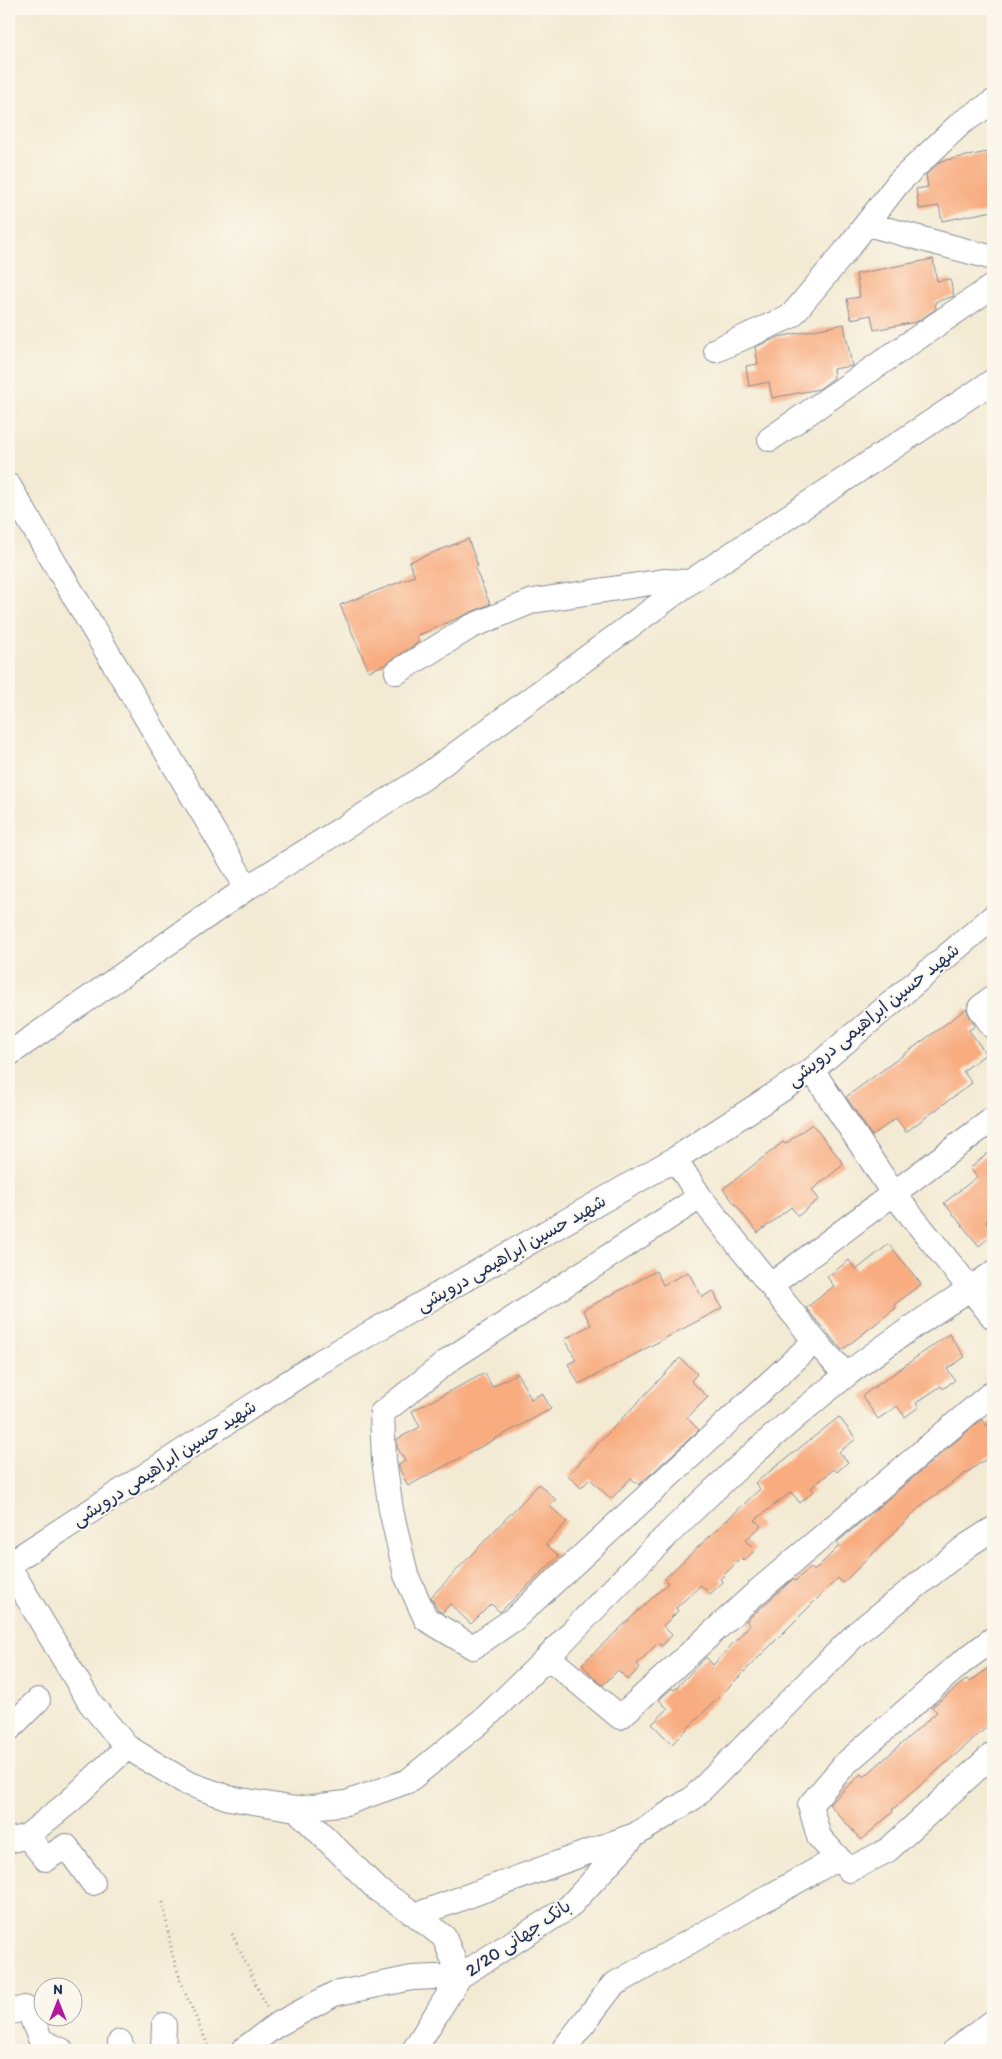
<svg xmlns="http://www.w3.org/2000/svg" width="1002" height="2059" viewBox="0 0 1002 2059" font-family="Itim,'Playpen Sans Arabic',sans-serif">
<rect width="100%" height="100%" fill="#fbf7ec"/>
<filter id="ink" filterUnits="userSpaceOnUse"><feTurbulence type="fractalNoise" baseFrequency=".02" numOctaves="2"/><feDisplacementMap in="SourceGraphic" scale="10" xChannelSelector="R" yChannelSelector="G"/><feConvolveMatrix kernelMatrix="1 2 1 2 8 2 1 2 1" color-interpolation-filters="sRGB"/></filter>
<filter id="wash" filterUnits="userSpaceOnUse"><feTurbulence type="fractalNoise" baseFrequency=".0096" numOctaves="4" result="noise"/><feDisplacementMap in="SourceGraphic" scale="20" xChannelSelector="R" yChannelSelector="G"/><feGaussianBlur stdDeviation="1.12" result="paint"/><feColorMatrix in="noise" values="0 0 0 0 0 0 0 0 0 0 0 0 0 0 0 0 0 1.4 0 .05"/><feComposite in="paint" operator="in"/></filter>
<g filter="url(#wash)">
<rect width="100%" height="100%" fill="#f3ead3"/>
<g id="blocks">
<!-- building -->
<path fill="#f8ac7f" d="M993,151V211L942,221L939,206L919,209L916,189L928,187L926,175L941,161Z
M933,259L937,281L950,279L954,296L935,302L936,309L916,322L874,330L871,315L851,319L847,299L860,297L856,274Z
M844,324L852,366L833,369L834,378L819,389L772,398L769,382L749,386L746,366L758,364L755,347L779,337Z
M468,539L478,566L475,568L490,604L417,636L419,642L386,664L369,671L340,605L415,576L409,562Z
M966,1009L975,1026L969,1030L986,1054L963,1071L972,1083L906,1132L896,1118L872,1136L846,1097Z
M812,1124L844,1164L812,1190L819,1199L798,1216L791,1207L758,1233L723,1189L783,1142L785,1144Z
M993,1149V1215L986,1222L993,1234L979,1246L944,1203L977,1177L970,1168Z
M889,1244L921,1284L894,1305L896,1308L842,1350L806,1308L834,1286L827,1277L849,1260L856,1270Z
M656,1271L663,1285L688,1272L702,1297L713,1291L722,1308L579,1384L568,1364L576,1360L565,1339L591,1325L583,1310Z
M949,1334L965,1357L947,1369L955,1380L943,1389L941,1386L916,1403L919,1407L905,1417L897,1406L878,1419L862,1396Z
M680,1358L697,1374L691,1381L708,1397L687,1418L699,1430L639,1485L631,1478L611,1499L590,1479L581,1488L568,1475Z
M485,1373L492,1387L517,1373L531,1399L542,1393L551,1409L408,1486L399,1468V1465L405,1461L397,1447V1439L420,1427L412,1411Z
M839,1417L856,1439L839,1452L848,1462L837,1472L834,1469L811,1488L814,1491L800,1503L791,1492L755,1520L761,1526L745,1540L755,1550L744,1561L741,1558L720,1579L723,1582L710,1594L701,1585L676,1608L678,1611L663,1626L672,1635L662,1646L658,1643L637,1664L640,1667L628,1680L618,1670L603,1685L595,1679L582,1664L668,1583L664,1579L760,1489L755,1483Z
M982,1419L987,1426L993,1421V1454L924,1503L843,1583L838,1578L672,1744L652,1724L668,1709L659,1700L672,1688L674,1690L706,1657L713,1665L750,1625L746,1621L793,1579L795,1581L811,1567L814,1571L839,1546L836,1543Z
M539,1484L556,1500L550,1506L567,1522L546,1544L559,1556L500,1612L491,1604L471,1624L450,1604L442,1613L438,1610L431,1597Z
M993,1664V1722L892,1810L893,1812L861,1840L829,1804L861,1774L864,1777L937,1712L932,1707L967,1679L970,1682Z"/>
</g>
</g>
<g filter="url(#ink)">
<use href="#blocks" fill-opacity="0" stroke="#878c98" stroke-width="1"/>
<g fill="none" stroke-linecap="round" stroke-linejoin="round">
<!-- minor casing -->
<g stroke="#878c98" stroke-width="26">
<path id="minor" d="M867,224L993,258
M716,350L791,316L844,253L899,182L961,123L993,102
M770,439L993,286
M9,486L247,888
M397,672L470,627L533,601L664,581L690,582
M993,997L980,1008L993,1027
M9,1054L247,888L422,779L690,582L993,381
M812,1070L893,1193L993,1317
M675,1159L700,1197L815,1341L846,1375
M700,1197L452,1358L382,1413L384,1460L391,1510L406,1575L426,1619L473,1647L514,1619L815,1341
M993,1273C944,1307 891,1339 844,1377C738,1461 641,1559 548,1657L620,1717L757,1592L993,1392
M771,1285L993,1119
M9,1564L320,1362L675,1159L812,1070L993,917
M9,1567L91,1704L127,1747L187,1783L229,1798L296,1809L378,1890L416,1915L635,1835L693,1798L857,1633L968,1545L993,1529
M993,1639L961,1663L845,1764L810,1805L819,1837L849,1870L888,1850L993,1754
M9,1729L38,1700
M296,1809L346,1803L408,1781L485,1718L548,1657
M27,1836L46,1859L66,1846L93,1883
M9,1841L27,1836L69,1802L127,1747
M9,2013L24,2008L29,2011L41,2041L61,2050
M120,2042L123,2050
M163,2050L164,2025
M243,2050L275,2026L334,1994L412,1978L460,1976L444,1937L416,1915
M414,2050L460,1976L569,1907L633,1837
M563,2050L613,1985L838,1858
M955,2050L993,2022"/>
</g>
<!-- path -->
<path stroke="#878c98" stroke-width="3" stroke-dasharray="1 4" stroke-linecap="butt" d="M163,1902L172,1953L181,1983L210,2050
M232,1934L267,2007"/>
<!-- minor -->
<use href="#minor" stroke="#fff" stroke-width="24"/>
</g>
</g>
<g text-anchor="middle" stroke-width="4" stroke-linejoin="round" paint-order="stroke">
<!-- street labels -->
<g font-size="18" fill="#1b2f5e" stroke="#fbf7ec">
<text transform="translate(873 1015) rotate(-39)" y="6">شهید حسین ابراهیمی درویشی</text>
<text transform="translate(511 1253) rotate(-30)" y="6">شهید حسین ابراهیمی درویشی</text>
<text transform="translate(164 1463) rotate(-33)" y="6">شهید حسین ابراهیمی درویشی</text>
<text transform="translate(518 1938) rotate(-34)" y="6">بانک جهانی 2/20</text>
</g>
</g>
<!-- margin -->
<rect width="1002" height="2059" fill="none" stroke="#fbf7ec" stroke-width="30"/>
<!-- north arrow -->
<g transform="translate(58 2002)"><circle r="24" fill="#fbf7ec" stroke="#a1a7b3"/>
<path d="M0-4L9 19L0 12L-9 19Z" fill="#b5179e"/>
<text y="-8" font-size="14" font-weight="bold" text-anchor="middle" fill="#1b2f5e">N</text>
</g>
</svg>
